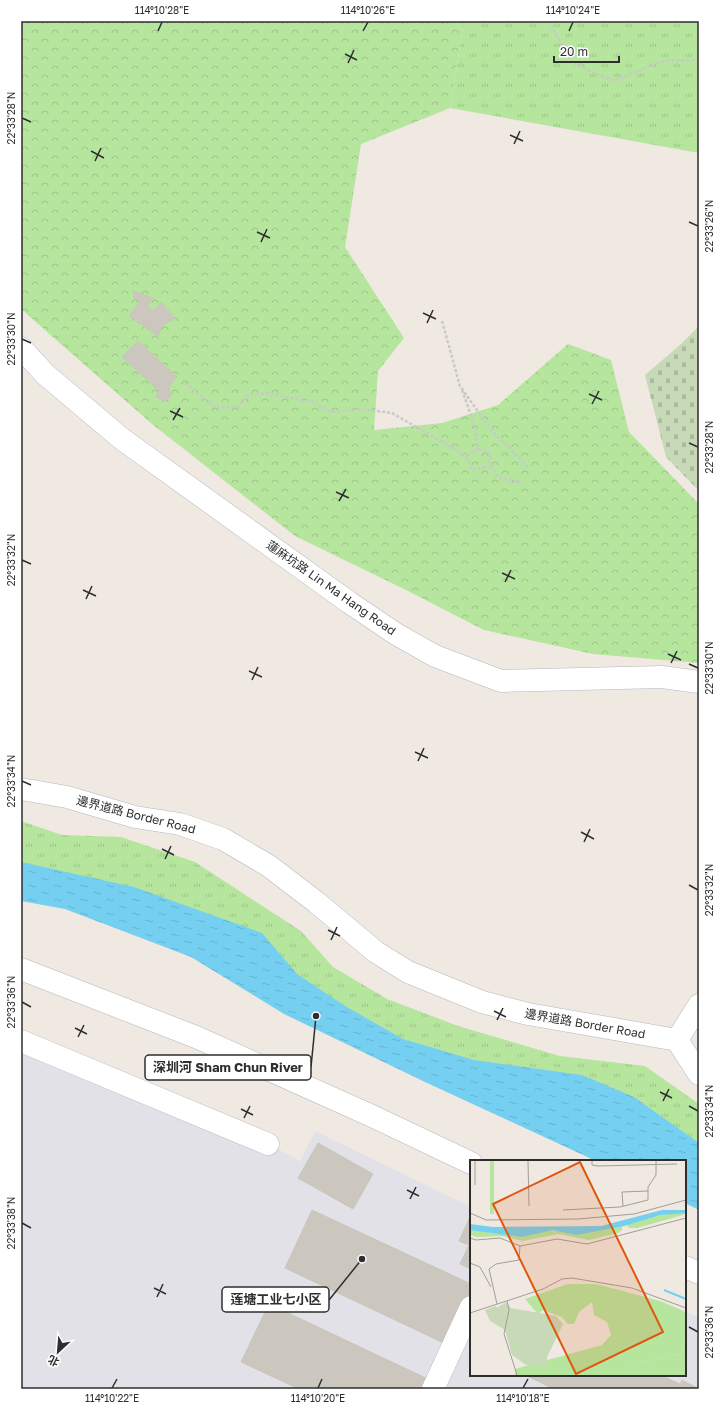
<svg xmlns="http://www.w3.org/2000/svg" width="720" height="1410" viewBox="0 0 720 1410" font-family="'Golos Text','Noto Sans SC',sans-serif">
<defs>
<pattern id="grass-tufts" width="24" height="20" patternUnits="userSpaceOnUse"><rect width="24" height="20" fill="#b6e59e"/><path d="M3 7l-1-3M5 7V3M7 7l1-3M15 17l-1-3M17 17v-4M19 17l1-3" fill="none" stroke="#9dc588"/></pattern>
<pattern id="forest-crowns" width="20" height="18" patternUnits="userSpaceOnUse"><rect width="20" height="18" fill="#b6e59e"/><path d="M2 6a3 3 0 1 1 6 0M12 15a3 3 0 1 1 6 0" fill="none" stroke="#9dc588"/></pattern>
<pattern id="cemetery-stones" width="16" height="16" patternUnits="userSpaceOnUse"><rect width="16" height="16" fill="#c8d9b8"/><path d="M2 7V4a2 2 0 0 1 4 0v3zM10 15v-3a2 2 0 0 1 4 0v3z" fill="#acbb9e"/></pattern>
<pattern id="water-ripples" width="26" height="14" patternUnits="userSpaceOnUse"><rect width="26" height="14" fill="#75cff0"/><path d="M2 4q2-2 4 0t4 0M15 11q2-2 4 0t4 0" fill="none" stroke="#66b2ce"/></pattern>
</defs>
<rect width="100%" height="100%" fill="#efe9e1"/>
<!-- industrial -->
<path fill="#e3e1e8" d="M21,1041L268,1144L300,1161L315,1131L471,1207V1375H685V1311L699,1318V1389H21Z"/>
<!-- grass -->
<path fill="url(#grass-tufts)" d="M464,21H699V153L450,108Z
M21,821L62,835L121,837L195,862L301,931L333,967L387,999L458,1026L560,1056L645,1066L699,1104V1191L685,1161H635L273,971L21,883Z"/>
<!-- forest -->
<path fill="url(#forest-crowns)" d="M21,21H464L450,108L361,144L345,247L404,338L378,371L374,430L442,423L498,405L568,344L611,360L629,432L699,504V663L593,654L484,630L406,590L295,536L152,424L21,309Z"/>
<!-- cemetery -->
<path fill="url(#cemetery-stones)" d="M699,326V491L666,457L645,375L681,344Z"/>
<!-- water -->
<path fill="url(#water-ripples)" d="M21,862L134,887L262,933L297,974L345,1006L403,1039L474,1060L582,1075L634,1097L699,1143V1210L685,1203V1161H596L425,1082L284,1014L191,957L65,909L21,901Z"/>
<!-- building -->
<path fill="#cbc7bf" stroke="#cbc5ba" d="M133,291L153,298L147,306L154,311L161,302L175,318L163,325L158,336L129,316L140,301L134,298Z
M138,341L177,377L168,387L172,395L165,402L155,396L159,391L122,357Z
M318,1143L373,1174L353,1209L298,1178Z
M312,1210L471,1284V1291L446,1344L285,1268Z
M469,1219L471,1220V1269L460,1264L469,1245L459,1241Z
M269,1304L430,1380L426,1389H299L241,1362Z
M525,1375H661L680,1384L682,1380L699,1389H554Z"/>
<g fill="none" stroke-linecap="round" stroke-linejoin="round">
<!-- minor casing -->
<g stroke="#b4b7c1" stroke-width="23">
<path id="minor" d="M21,348L46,375L122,439L350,603L396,634L435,656L501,681L662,677L699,682
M21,789L67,797L135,817L180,824L223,839L269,866L316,902L376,952L408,972L482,1002L528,1014L677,1040L699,1074
M21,969L196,1037L372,1116L471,1163
M677,1040L699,1005
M21,1041L268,1144
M685,1267L699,1273
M433,1389L471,1307"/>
</g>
<!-- path -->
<path stroke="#c9c9c9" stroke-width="2.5" stroke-dasharray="3 2" stroke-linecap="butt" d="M549,21L572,63L614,81L663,61L699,60
M442,321L460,386L491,430L528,466
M185,383L215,407H238L248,395L266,393L313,402L331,412L362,409L392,413L465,455
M462,390L474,424L478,449
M490,466L472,470L465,455L478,449L490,453V466L499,478L521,482"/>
<!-- minor -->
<use href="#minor" stroke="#fff" stroke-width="22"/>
</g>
<!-- ticks -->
<path fill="none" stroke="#2e2e2e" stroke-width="1.5" d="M158,31L162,22M363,31L368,22M569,31L573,22M345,54L357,60M348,63L354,50M22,118L31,122M510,135L523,141M514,144L520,131M91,151L104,158M95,161L101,148M689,222L698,226M257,232L270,238M261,242L267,229M423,313L436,319M427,323L433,310M22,339L31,343M589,394L602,400M592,404L599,391M170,411L183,417M173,420L180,408M689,443L698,447M336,492L349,498M339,501L346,489M22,560L31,564M502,573L515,579M505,582L511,570M83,590L96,596M86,599L92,586M668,654L681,660M671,663L677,651M689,664L698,668M249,671L262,677M252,680L258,667M415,752L428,758M418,761L424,748M22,781L31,785M581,832L594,839M584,842L590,829M162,849L174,855M165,859L171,846M689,885L698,890M328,930L340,936M331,940L337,927M22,1002L31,1007M494,1011L506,1017M497,1020L503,1008M75,1028L87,1034M78,1037L84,1025M660,1092L672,1098M663,1101L669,1089M689,1106L698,1111M241,1109L253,1115M244,1118L250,1106M407,1190L419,1196M410,1199L416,1187M22,1223L31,1228M154,1288L166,1294M157,1297L163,1284M689,1327L698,1332M112,1388L117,1379M318,1388L322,1379M523,1388L528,1379"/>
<g text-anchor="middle" stroke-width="3.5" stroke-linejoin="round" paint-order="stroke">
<!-- street labels -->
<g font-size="12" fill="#2e2e2e" stroke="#fff">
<text transform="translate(331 588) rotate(35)" y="4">蓮麻坑路 Lin Ma Hang Road</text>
<text transform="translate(136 815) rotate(14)" y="4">邊界道路 Border Road</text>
<text transform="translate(585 1024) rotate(10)" y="4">邊界道路 Border Road</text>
</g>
</g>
<!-- overview -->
<g transform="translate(470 1160)">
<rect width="216" height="216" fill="#efe9e1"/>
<path d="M216,52L213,55L167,68H159L156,64L189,55ZM152,66V70L148,73L119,80L88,74L53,81L32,76L6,77L0,74V67L103,71ZM216,176V215H45V209L132,185L138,205L151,213L170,203L211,194Z" fill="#b6e59e"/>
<path d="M98,124H126L149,130L190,141L216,152V176L211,194L170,203L149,214L138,205L132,185L141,175L137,162L124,155L122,142L109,152L104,164H98L92,157L73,150L68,154L55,139Z" fill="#b6e59e"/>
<path d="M36,142L41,148L86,156L93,164L77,197V204L73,207L56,205L42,195L35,170L20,161L15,150L26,146L27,148Z" fill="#c8d9b8"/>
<path d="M20,1H24V54H20Z" fill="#b6e59e"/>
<path d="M192,50H216V53L190,55L154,66L106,75L83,70L52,77L0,70V64L23,67L131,66Z" fill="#75cff0"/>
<path fill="none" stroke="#75cff0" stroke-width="2" d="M194,130L216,139"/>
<path fill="none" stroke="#a29e99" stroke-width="1" d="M5,1V25M58,1L59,46M122,1V5L128,6L207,4M153,46L152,32L178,31M93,50L150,47L178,40V27L186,15V1M0,53L16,60L108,59L164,54L216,40M0,78L6,80L30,78L50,86L87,79L117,84L216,58M0,103L10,107L21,127M37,141L39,150L34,174L47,215M27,144L19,109L26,104L49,100L50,86M0,153L73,129L92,119L102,118L162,128L216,148"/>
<path fill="#df570e" fill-opacity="0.15" stroke="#df570e" stroke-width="2" d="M110,2L193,172L106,214L23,44Z"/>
<rect width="216" height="216" fill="none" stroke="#2e2e2e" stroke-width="2"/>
</g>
<!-- callouts -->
<path fill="none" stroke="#2e2e2e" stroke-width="1.5" d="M316 1016L311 1067M362 1259L329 1300"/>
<g fill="#2e2e2e" stroke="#fff" stroke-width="1.5">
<circle cx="316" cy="1016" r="4"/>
<circle cx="362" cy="1259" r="4"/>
</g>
<g fill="#fff" stroke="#2e2e2e" stroke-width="1.5">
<rect x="145" y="1055" width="166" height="25" rx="4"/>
<rect x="222" y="1287" width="107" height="25" rx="4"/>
</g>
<g font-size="13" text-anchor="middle" font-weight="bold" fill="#2e2e2e">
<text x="228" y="1072">深圳河 Sham Chun River</text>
<text x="276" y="1304">莲塘工业七小区</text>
</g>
<!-- border -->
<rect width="720" height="1410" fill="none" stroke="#ffffff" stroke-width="44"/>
<!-- north arrow -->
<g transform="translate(58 1352) rotate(206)" stroke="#ffffff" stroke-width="3" paint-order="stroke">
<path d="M0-3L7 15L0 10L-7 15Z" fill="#2e2e2e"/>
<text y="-6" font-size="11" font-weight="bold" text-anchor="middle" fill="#2e2e2e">北</text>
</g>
<!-- scale -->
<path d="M554 56v6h65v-6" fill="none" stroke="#2e2e2e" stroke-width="2"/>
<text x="560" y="56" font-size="12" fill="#2e2e2e" stroke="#ffffff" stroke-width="3" paint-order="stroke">20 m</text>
<rect x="22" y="22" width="676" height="1366" fill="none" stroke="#2e2e2e" stroke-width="1.5"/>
<g font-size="10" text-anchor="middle" fill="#2e2e2e">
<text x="162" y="14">114°10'28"E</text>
<text x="368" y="14">114°10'26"E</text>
<text x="573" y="14">114°10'24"E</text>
<text transform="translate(11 118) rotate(-90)" y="4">22°33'28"N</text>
<text transform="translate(709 226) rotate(-90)" y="4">22°33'26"N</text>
<text transform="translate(11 339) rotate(-90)" y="4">22°33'30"N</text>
<text transform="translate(709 447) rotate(-90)" y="4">22°33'28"N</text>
<text transform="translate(11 560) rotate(-90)" y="4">22°33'32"N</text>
<text transform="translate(709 668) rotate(-90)" y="4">22°33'30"N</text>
<text transform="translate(11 781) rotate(-90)" y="4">22°33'34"N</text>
<text transform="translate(709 890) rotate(-90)" y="4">22°33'32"N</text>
<text transform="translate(11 1002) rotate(-90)" y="4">22°33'36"N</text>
<text transform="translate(709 1111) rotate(-90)" y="4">22°33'34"N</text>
<text transform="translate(11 1223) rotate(-90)" y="4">22°33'38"N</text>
<text transform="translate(709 1332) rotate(-90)" y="4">22°33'36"N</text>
<text x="112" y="1402">114°10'22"E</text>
<text x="318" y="1402">114°10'20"E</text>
<text x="523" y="1402">114°10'18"E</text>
</g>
</svg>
